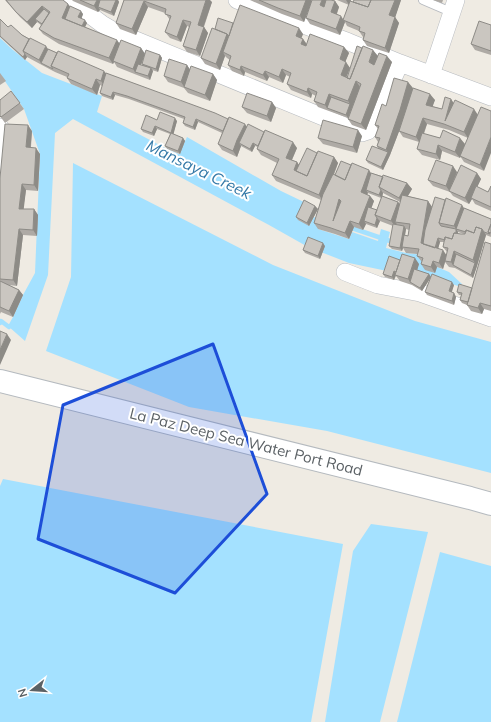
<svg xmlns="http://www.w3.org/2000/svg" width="491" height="722" viewBox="0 0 491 722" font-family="Mulish,sans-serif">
<rect width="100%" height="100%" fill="#efebe3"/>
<!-- water -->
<path fill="#a4e1ff" d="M0,38L13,50L42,73L102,96L97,112L167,149L179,154L187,137L281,191L306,203L309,226L314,217L321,220L318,229L349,239L352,232L378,241L381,229L390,232L386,248L406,253L423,255L437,267L449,272L462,284L461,287L434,278L387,271L349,263L308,247L269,225L73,119L55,133L48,275L25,341L8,326L13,317L23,295L35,273L40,154L24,109L0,74Z
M73,163L273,265L415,321L491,342V473L327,431L189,407L46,351L71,277Z
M3,479L343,544L311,722H0V486Z
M371,524L428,532L380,722H325L353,551Z
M440,552L491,566V722H397Z"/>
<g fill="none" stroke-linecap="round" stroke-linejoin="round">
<!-- stream -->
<path stroke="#a4e1ff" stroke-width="4.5" d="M349,227L390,241L395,242
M0,323L1,321L9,327"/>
<!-- lane casing -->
<g stroke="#b6babf" stroke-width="10">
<path id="lane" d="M423,0L451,12"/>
</g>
<!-- street casing -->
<g stroke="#b6babf" stroke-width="18">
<path id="street" d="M70,0L102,24L114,31L362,133L368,131L372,126L400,63
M237,0L349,42L400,63L491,97
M431,75L456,0
M0,127C7,144 2,164 0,181
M345,272L378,285L420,293L491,318"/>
</g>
<!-- secondary casing -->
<g stroke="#b5babf" stroke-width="24">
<path id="secondary" d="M0,381L470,498L491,504"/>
</g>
<!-- lane -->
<use href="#lane" stroke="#fff" stroke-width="8"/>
<!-- street -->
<use href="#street" stroke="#fff" stroke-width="17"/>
<!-- secondary -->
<use href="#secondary" stroke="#fff" stroke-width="22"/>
</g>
<!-- wall -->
<path fill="#aeaaa5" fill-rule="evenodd" d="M5,0H63L70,6L83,14L81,19L87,23L85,27L119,44L141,48L145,54L141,65L143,66L142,64L160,55L162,58L158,72L152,70L153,71L150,80L137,75L117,67L114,62L113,64L59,44L43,34L39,29L41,25L37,22L32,28L20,17Z
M72,0H118L119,2L114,16L100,10L98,12L73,1Z
M124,0L212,2L204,27L208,33L200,56L187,52L183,46L189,27L187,26L181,42L170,38L165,32L170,20L165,13L148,7L136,35L120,29L116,23Z
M250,0H311L312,1L304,22L282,14Z
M337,0H351L349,5Z
M401,0L395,17L399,23L389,53L367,46L363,40V37L359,31L347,26L345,22L340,35L310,24L306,18L335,1L339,7L337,14L343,20L353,2Z
M433,0H443L442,3Z
M0,19L8,27L48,49L106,73L247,127L297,148L292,160L297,162L299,165L317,153L334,157L338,163L334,175H335L371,173L407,183L412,189L408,196L428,201L432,207L431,210L464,208L491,219V237L486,235L477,266L473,278L455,268L449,267L445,262L443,269L437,267L435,273L425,270L421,264L422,262L417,256V254L406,253L403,248L402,251L392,249L389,246L393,226L380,221L377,228L366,224L363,230L354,227L349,239L335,234L318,229L314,223L321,200L276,181L272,175L277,163L261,155L257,149L258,147L255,146L252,152L241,146L237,157L222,150L218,144L222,133L198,122L195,130L185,126L183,123L184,119L129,99L115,95L113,100L102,96L100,93L102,86L100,85L97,95L71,84L67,78V77L55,72L27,57L25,60L0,37ZM368,193L381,198L377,210L371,209L374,201L370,196L367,194ZM383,193L400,202V204L398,202L382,196ZM406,229L409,230L408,236L405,235ZM458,232L464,234H458ZM440,242H444L443,247L447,252L446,255L438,248Z
M233,23L303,34L301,38L303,39L307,44L344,47L349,53L345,62L350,68L346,77L347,78L378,56L392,62L366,130L352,125L348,119V118L318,107L314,101L316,96L312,94L311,98L291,90L287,84L290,77L286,75L283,83L269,77L267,81L245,72L244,76L232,71L228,65L230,60L227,58L225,56L220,70L205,64L201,58L215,29Z
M491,25V55L475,50L471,44Z
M187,65L190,70L213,74L217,80L210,101L188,93L184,88L168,82L164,76Z
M0,73L6,81L0,85Z
M413,88L435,100L432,106L442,109L451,99L484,171L464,162L460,156L468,138L449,130L427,124L424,134L465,144L460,158L442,151L440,160L422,155L417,149L419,142L403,137L399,131L390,155L383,170L368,163L366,160L378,148L377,146L378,142L375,137L378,129L375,125L386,106Z
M11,91L24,109L5,123L0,116Z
M272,102L276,108L271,122L247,113L242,107Z
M157,120L177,121L173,134L183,138L185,141L180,154L167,149L165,146L170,134L157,129L154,136L143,132L141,129Z
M32,131L31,147L40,154L38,191L26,190L23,209H34L38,215L37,236L23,235L17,286L9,285L19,290L23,295L13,317L1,312L0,314V178Z
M362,136L357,153L323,144L318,138Z
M457,172L477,173L481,179L477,187L488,192L491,186V211L475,204L472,199L469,204L453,196L450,192L433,186L428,180Z
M315,206L318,209L309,226L298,220L296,217Z
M491,244V311L484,309L482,314L471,311L467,305L462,303L460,300L461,295H459L457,292L472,288Z
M325,246L320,259L305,253L303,250Z
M400,260L419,264L417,270L429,274L431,277L422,291L412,285L400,281L396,276L394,280L385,277L383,274Z
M454,285L451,292L454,293L456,297L454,305L427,295L425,292Z"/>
<!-- shaded-wall -->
<path fill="#8d8b86" d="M97,0H104L98,7L100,10L98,12L94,6Z
M116,0H118L119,2L114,16L111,12Z
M206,0H210L212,2L202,31L198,25Z
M306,0H311L312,1L304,22L300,16Z
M322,0H328L324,11L320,5Z
M346,0H351L349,5Z
M395,0H401L394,21L389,15Z
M144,1L148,7L136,35L132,29Z
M335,1L339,7L335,18L331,12Z
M68,4L72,10L64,21L62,18Z
M42,6L46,12L35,19L37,22L32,28L27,22Z
M81,11L83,14L81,20L78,17Z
M341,16L345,22L340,35L336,29Z
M395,17L399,23L389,53L385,48Z
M85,20L87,23L83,31L81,28Z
M183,20L187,26L181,42L177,37Z
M204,27L208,33L200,56L196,50Z
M299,28L303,34L300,42L296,36Z
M227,34L231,40L223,52L225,56L220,70L216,64Z
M303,39L307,45L305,50L301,44Z
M117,40L121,46L113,61L114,62L113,64L109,58Z
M46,46L50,52L41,63L39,60Z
M344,47L349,53L344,65L340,59Z
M141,48L145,54L138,73L135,72L133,69Z
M373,50L378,56L373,68L369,62Z
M25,54L27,57L25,60L23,57Z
M160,55L162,58L158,72L156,69Z
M387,56L392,62L366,130L361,124Z
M346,62L350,68L345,81L341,75Z
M187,65L191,71L185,88L181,82Z
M241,66L245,72L244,76L240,70Z
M151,68L153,71L150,80L148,76Z
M282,69L286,75L283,83L279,77Z
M104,71L109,77L105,87L101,81Z
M265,71L269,77L267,81L263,75Z
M213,74L217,80L210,101L205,95Z
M96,79L100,85L97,95L92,89Z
M356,81L360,87L348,118L346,115L350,104L348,101L352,82Z
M408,82L413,88L405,116L390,155L386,150Z
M308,88L312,94L311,98L307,92Z
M113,92L115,95L113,100L111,97Z
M329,94L334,100L327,108L325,105Z
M430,94L435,100L431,111L426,105Z
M451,99L455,105L445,121Z
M272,102L276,108L271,122L267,116Z
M474,109L478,115L468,138L464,132Z
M175,118L177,121L173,136L171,133Z
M423,118L427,124L420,143L416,137Z
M196,119L198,122L195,130L193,127Z
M245,124L249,130L239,143L241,146L237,157L233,151L237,140Z
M28,125L32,131L30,153L26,147Z
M155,126L157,129L154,136L152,133Z
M358,130L362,136L357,153L353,147Z
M491,137V153L484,171L480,165Z
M183,138L185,141L180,154L178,151Z
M460,138L465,144L460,158L455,152Z
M293,142L297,148L290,164L286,158Z
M253,143L255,146L252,152L250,149Z
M438,145L442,151L440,160L436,154Z
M36,148L40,154L38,191L34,185Z
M388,152L390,155L383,170L381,167Z
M334,157L338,163L323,201L319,195Z
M297,162L301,168L296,173L294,170Z
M453,166L457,172L449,191L450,192L446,186Z
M369,170L373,176L366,190L368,193L365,198L361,192Z
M477,173L481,179L472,198H471L472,199L469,204L465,198Z
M407,183L412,189L403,204L399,198Z
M22,184L26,190L23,215L19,209Z
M381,190L383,193L382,198L379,195Z
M370,196L374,201L366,222L364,221L366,224L363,230L359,224Z
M339,199L343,205L333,221Z
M428,201L432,207L425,247L421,243Z
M398,202L402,208L395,222L397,224L396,227L391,221Z
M462,205L466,211L456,229L454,226Z
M315,206L318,209L309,226L307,223Z
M34,209L38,215L37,236L33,230Z
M377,218L380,221L377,228L375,225Z
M350,221L354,227L349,239L345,233Z
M404,226L406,229L403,247H402L403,248L402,251L400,248Z
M19,229L23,235L17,286L13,280Z
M456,229L458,232L456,245L454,242Z
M482,229L486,235L477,266L473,278L471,275L475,263L473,260Z
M438,238L440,242L437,253L435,250Z
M323,243L325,246L320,259L318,256Z
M443,250L447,256L445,261V262L443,269L439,263Z
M454,251L458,257L453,265L451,262Z
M415,258L419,264L413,284L410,282L408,279Z
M433,261L437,267L435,273L431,267Z
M394,271L396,274L394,280L392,277Z
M429,274L431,277L422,291L420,288Z
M452,282L454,285L451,295L449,291Z
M19,290L23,295L13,317L9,311Z
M454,293L456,297L454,305L452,301Z
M480,303L484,309L482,314L478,308Z
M7,334L11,340L0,365V350Z"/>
<!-- building -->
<path fill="#cac6c0" stroke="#8d8b86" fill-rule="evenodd" d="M6,0H63L68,4L62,18L117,40L109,58L54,38L39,29L50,12L42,6L27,22L16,12Z
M80,0H97L94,6Z
M100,0H116L111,12L98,7Z
M124,0H206L198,25L204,27L196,50L183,46L191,22L183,20L177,37L165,32L171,16L165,14L166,9L144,1L132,29L116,23Z
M259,0H306L300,16L278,8Z
M312,0H322L320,5L324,7L326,0H331L335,1L331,12L341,16L336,29L306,18Z
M354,0H371L368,7L353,2Z
M371,0H395L389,15L395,17L385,48L363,40L365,33L359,31L360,27L343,20L350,1L368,7Z
M240,5L299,28L296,36L303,39L301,44L306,46L310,34L344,47L340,59L346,62L341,75L350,79L363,46L373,50L369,62L374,65L379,53L387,56L361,124L348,119L361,84L356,81L348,101L329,94L325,105L314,101L317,92L308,88L307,92L287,84L291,73L282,69L279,77L265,71L263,75L241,66L240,70L228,65L231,56L223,52Z
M70,6L81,11L78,17L85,20L82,26L65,19Z
M44,9L49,13L42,24L35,19Z
M218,18L233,23L229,36L227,34L215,29Z
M0,19L8,27L11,25L22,35L29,39L23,51L25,54L23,57L0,36Z
M479,21L491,25V51L471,44Z
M212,28L227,34L216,64L201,58Z
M30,38L46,46L39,60L23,51Z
M121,40L141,48L133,69L113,61Z
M357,46L362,48L350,79L347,78Z
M48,49L57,53L51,66L53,69L41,63Z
M146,50L160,55L156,69L142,64Z
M58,51L104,71L101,81L96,79L92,89L67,78L69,74L51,66Z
M169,59L187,65L181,82L164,76Z
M138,64L151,68L148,76L135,72Z
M191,66L213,74L205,95L184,87Z
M106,73L215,113L228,119L223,131L196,119L193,127L183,123L185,117L127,96L113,92L111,97L100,93Z
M394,78L408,82L400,110L386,150L377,146L380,138L375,137L379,126L375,125L382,104L386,106Z
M413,88L430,94L426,105L442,109L445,97L451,99L445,121L455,100L474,109L464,132L444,124L423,118L416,137L399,131Z
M11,91L20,103L1,117L0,116V100Z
M247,93L272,102L267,116L242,107Z
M331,97L350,104L346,115L327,108Z
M481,107L491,111V137L480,165L460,156Z
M160,112L175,118L171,133L183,138L178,151L165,146L171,133L155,126L152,133L141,129L146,115L157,120Z
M229,117L245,124L237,140L233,151L218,144Z
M323,120L358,130L353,147L318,138Z
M5,124L28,125L26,147L36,148L34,185L22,184L19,209H34L33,230L19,229L13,280L0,279V178Z
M248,124L264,132L258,146L253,143L250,149L239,143Z
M265,130L293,142L286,158L297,162L294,170L307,176L318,151L334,157L319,195L272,175L279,159L257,149Z
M443,130L460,138L455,152L438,145L436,154L417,149L422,133L440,138Z
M372,146L388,152L381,167L366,160Z
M307,148L317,153L307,176L296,171Z
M436,160L453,166L446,186L428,180Z
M341,161L351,165L345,180L335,175Z
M352,163L369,170L363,187L361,192L370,196L359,224L350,221L345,233L331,228L314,223L323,194L333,174L345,180ZM339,199L341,201L333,221Z
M461,165L477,173L465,198L449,191Z
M371,173L383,177L379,187L381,190L379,195L366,190Z
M383,175L407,183L399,198L379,187Z
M476,186L488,192L491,186V207L471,198Z
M402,195L428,201L421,243L443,250L439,263L433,261L431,267L421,264L423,258L417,256L419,249L402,247L404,235L408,236L410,224L395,222Z
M382,196L398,202L391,221L375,215Z
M435,197L445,200L439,223L441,226L456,229V233H454L452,239L445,237V240L438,238L435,248L423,244L425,230Z
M446,198L462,205L454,226L439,223Z
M304,200L315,206L307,223L296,217Z
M368,207L377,210L375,215L377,218L375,225L364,221Z
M464,208L491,219V224L488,232L490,234L484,232L482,229L476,227L474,233L466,230V232L456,229Z
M393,224L404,226L400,248L389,246Z
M491,224V233L488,232Z
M476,227L482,229L473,260L454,251L451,262L445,261L448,248L443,247L445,237L452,239L454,233L461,234H465L466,230L474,233Z
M308,237L323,243L318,256L303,250Z
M485,242L491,244V306L480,303L478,308L467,305Z
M402,254L415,258L408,279L395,275Z
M456,254L475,263L471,275L453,265Z
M389,256L400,260L396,272L394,271L392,277L383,274Z
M414,269L429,274L420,288L410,282Z
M432,274L452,282L449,291L454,293L452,301L425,292Z
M0,281L19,290L9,311L0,307Z
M459,284L472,288L468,302L460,300L462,293L457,292Z
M0,331L7,334L0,350Z"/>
<!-- marked area -->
<path fill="#1d4ed8" fill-opacity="0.2" stroke="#1d4ed8" stroke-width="3" stroke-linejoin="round" d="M213,344L267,494L175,593L38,539L63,405Z"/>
<g text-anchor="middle" stroke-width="4" stroke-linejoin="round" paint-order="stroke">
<!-- street labels -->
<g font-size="15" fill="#5b6165" stroke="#fff">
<text transform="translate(246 442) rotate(14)" y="5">La Paz Deep Sea Water Port Road</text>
</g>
<!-- water labels -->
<g font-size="16" font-style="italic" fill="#3479a7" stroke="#fff">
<text transform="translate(199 169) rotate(26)" y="6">Mansaya Creek</text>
</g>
</g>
<!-- north arrow -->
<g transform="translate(32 690) rotate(253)" stroke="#ffffff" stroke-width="3" paint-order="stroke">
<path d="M0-3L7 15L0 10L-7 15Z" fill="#5b6165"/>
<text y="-6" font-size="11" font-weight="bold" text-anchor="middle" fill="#5b6165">N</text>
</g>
</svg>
